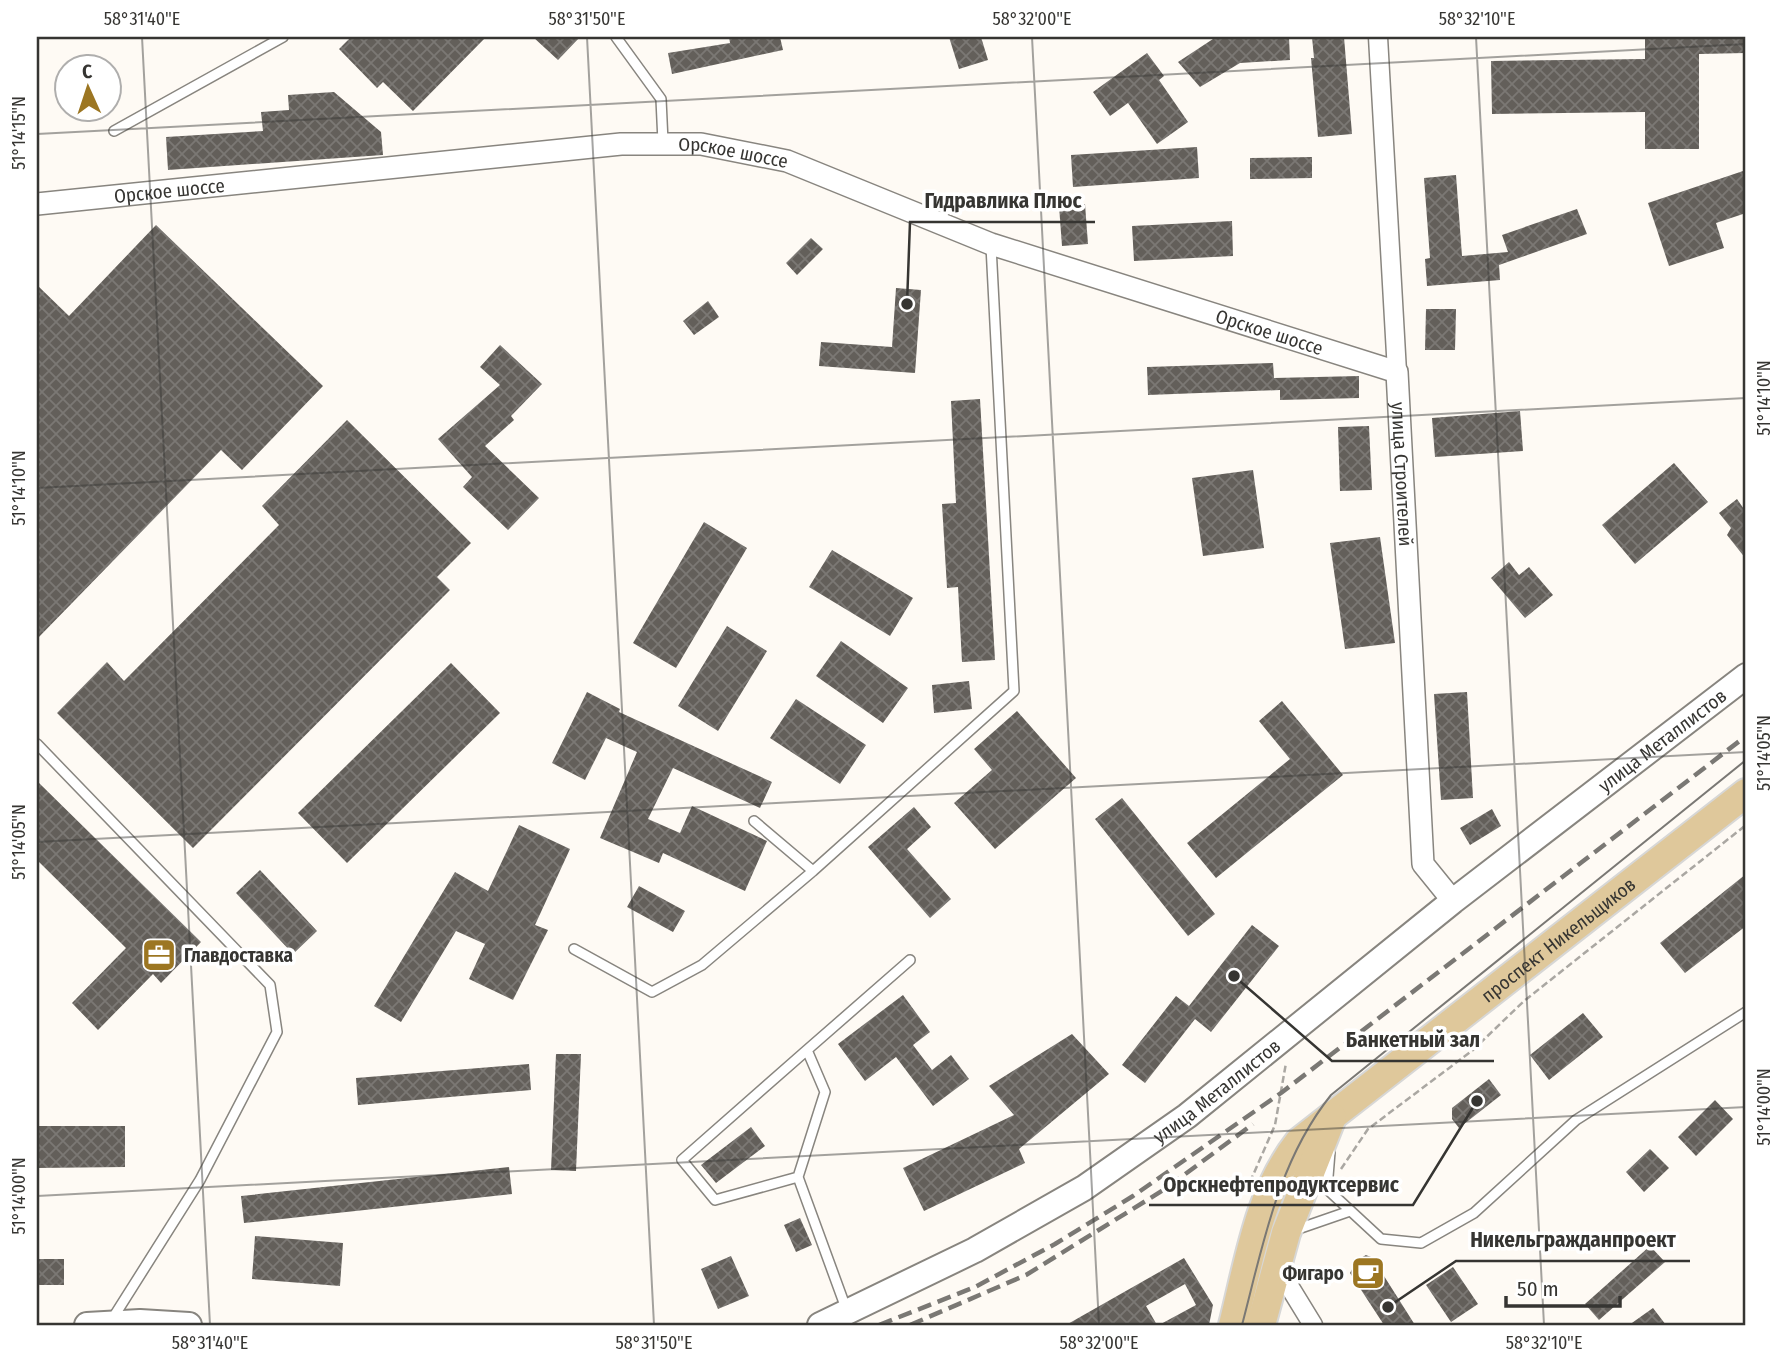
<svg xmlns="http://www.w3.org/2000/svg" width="1783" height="1362" viewBox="0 0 1783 1362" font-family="'Fira Sans Condensed',sans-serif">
<defs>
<pattern id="building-cross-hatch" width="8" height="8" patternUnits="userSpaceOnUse" patternTransform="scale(1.75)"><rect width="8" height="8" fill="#635f5a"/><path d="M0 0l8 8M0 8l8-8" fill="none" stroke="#7b7874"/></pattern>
</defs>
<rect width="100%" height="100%" fill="#fefaf4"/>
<!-- building -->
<path fill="url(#building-cross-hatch)" d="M351,37H486L413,111L383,82L377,88L339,49Z
M533,37H580L558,60Z
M729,37H780L783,50L672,74L668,53L730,43Z
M949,37H981L988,60L959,69Z
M1216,37H1289L1290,60L1240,63L1200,87L1178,62Z
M1312,37H1344L1352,134L1318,137L1311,58H1314Z
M1645,37H1746V53L1699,54V149H1645V112L1492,114L1491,61L1645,59Z
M1147,53L1164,76L1159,80L1188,122L1157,144L1128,103L1110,116L1093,92Z
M334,92L381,132L383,155L168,170L166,137L263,131L261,112L289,110L288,95Z
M1197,147L1199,178L1073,187L1071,155Z
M1312,157V178L1250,179V158Z
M1746,170V213L1716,223L1724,248L1669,266L1648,203Z
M1456,175L1462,256L1508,252L1502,235L1577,209L1587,234L1499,265L1500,280L1427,286L1425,259L1430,258L1424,178Z
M1085,204L1088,244L1062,246L1059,206Z
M1232,221L1233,256L1134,261L1132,226Z
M156,225L323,386L242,470L221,450L37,639V285L69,316Z
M811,238L823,249L797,275L786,263Z
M896,288L921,290L915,373L819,366L821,342L892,347Z
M708,301L719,317L694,335L683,321Z
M1426,309H1456L1455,350H1425Z
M500,345L542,384L511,416L514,420L485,446L539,498L508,530L463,487L472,477L438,439L500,385L480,367Z
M1273,363L1274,378L1359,376V398L1280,400V390L1148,395L1147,367Z
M980,399L995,660L962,662L958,587L947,588L942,504L956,503L951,401Z
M1520,411L1523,451L1435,457L1432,418Z
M347,420L471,543L437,577L450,590L193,848L57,713L107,662L124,681L279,525L262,506Z
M1369,426L1372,490L1340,491L1338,427Z
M1674,463L1708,502L1635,564L1602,525Z
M1253,470L1264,548L1203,556L1192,478Z
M1737,499L1746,512V559L1727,535L1731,528L1719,513Z
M704,522L747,548L676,668L633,643Z
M1380,537L1395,643L1345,649L1330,543Z
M832,550L913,598L890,636L809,587Z
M1509,562L1519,575L1529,567L1553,595L1525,618L1491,578Z
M727,626L767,651L718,731L678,706Z
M841,641L908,688L883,723L816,676Z
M451,663L500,713L347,863L298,813Z
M969,681L972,709L934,713L932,685Z
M587,692L620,709L619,712L772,782L760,808L673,768L648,819L680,833L692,806L767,841L745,891L663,853L659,863L600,838L637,752L606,738L585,780L552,763Z
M1467,692L1473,798L1441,800L1434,694Z
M796,699L866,745L840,784L770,738Z
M1282,701L1343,775L1216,878L1187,843L1290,759L1259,721Z
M1017,711L1076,778L995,849L954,803L992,770L974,749Z
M37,781L201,942L161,983L153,974L98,1030L72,1003L126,948L37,860Z
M1122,798L1215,914L1188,936L1095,819Z
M914,807L931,827L907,849L951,899L930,918L868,847Z
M1492,809L1501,826L1470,845L1460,828Z
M519,825L570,849L535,925L548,930L513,1000L469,979L485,944L456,931L401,1022L374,1006L455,872L488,891Z
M260,870L317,931L293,954L236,893Z
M1746,874V926L1685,973L1660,943Z
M639,886L685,911L673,932L627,907Z
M1252,925L1279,946L1211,1032L1195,1019L1145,1083L1122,1065L1176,996L1189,1006Z
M903,995L930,1032L913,1045L932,1070L951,1055L969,1079L933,1106L896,1057L865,1081L838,1044Z
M1583,1013L1603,1037L1549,1080L1530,1055Z
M1072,1034L1109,1074L1019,1149L1025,1163L924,1211L903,1168L1014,1115L989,1086Z
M556,1054H581L576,1171L551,1170Z
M529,1064L531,1090L358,1105L356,1078Z
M1489,1079L1501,1095L1459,1128L1452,1119V1108Z
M1715,1100L1733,1119L1696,1156L1678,1137Z
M37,1126H125V1167L37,1168Z
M751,1127L765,1146L716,1183L701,1165Z
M1650,1149L1669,1168L1644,1192L1626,1172Z
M509,1167L512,1194L244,1223L241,1196Z
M800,1218L812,1245L796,1252L784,1225Z
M255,1236L343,1243L340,1286L252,1279Z
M1650,1246L1665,1262L1599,1320L1585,1304Z
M1366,1255L1381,1261L1384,1276L1415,1325H1384L1350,1273L1357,1260Z
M731,1256L749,1296L718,1309L701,1269Z
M1184,1258L1213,1305L1209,1325H1159L1196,1305L1185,1284L1146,1306L1157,1325H1066Z
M37,1259H64V1285H37Z
M1453,1267L1478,1304L1451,1322L1426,1285Z
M1653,1308L1666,1325H1629Z"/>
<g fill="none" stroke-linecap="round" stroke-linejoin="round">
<!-- service casing -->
<g stroke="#88857f" stroke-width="12">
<path id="service" d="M616,37L661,99L663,142
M114,131L283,37
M37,744L270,985L277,1032L200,1180L111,1321
M754,821L813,871
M574,949L652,992L702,965L813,871L1014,691L991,246
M1330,1152L1327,1189L1381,1239L1421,1243L1474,1213L1576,1120L1746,1012
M798,1177L715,1200L682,1160L807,1050
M1295,1230L1350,1211
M847,1311L798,1177L825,1092L807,1050L910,960"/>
</g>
<!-- minor casing -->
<g stroke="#88857f" stroke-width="21">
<path id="minor" d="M1378,37L1397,372
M1275,1263L1313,1325"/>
</g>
<!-- tertiary casing -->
<g stroke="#88857f" stroke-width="24">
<g id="tertiary">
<path id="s1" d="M37,204L621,144H701L787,161L991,244L1397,372L1423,864L1453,901"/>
</g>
</g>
<!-- secondary casing -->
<g stroke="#88857f" stroke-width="28">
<g id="secondary">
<path d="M87,1325L140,1322L189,1325"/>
<path id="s2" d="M820,1325L975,1250L1084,1188L1187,1116L1453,901L1746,676"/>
</g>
</g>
<!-- primary casing -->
<g stroke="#d7d7d6" stroke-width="32">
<g id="primary">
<path id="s3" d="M1233,1325C1249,1262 1258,1194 1299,1142L1746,793"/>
<path d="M1261,1325L1286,1233L1332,1117"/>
</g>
</g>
<!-- path -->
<path stroke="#aaa7a2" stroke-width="2.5" stroke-dasharray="7 3.5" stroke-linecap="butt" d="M1341,1169L1368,1129L1473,1050L1524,1001L1746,825
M1250,1182L1275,1125L1286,1063"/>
<!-- service -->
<use href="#service" stroke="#fff" stroke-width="9"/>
<!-- minor -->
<use href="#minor" stroke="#fff" stroke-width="18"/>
<!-- tertiary -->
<use href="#tertiary" stroke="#fff" stroke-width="21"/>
<!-- secondary -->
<use href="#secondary" stroke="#fff" stroke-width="24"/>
<!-- primary -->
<use href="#primary" stroke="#dfc89b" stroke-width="28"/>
<!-- tram -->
<path stroke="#7a7874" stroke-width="2" d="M1242,1325C1263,1245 1278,1161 1331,1095L1746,760"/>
<!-- rail -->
<path stroke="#7a7874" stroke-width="4.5" stroke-dasharray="14 7" stroke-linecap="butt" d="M879,1325L975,1287L1055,1244L1133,1196L1281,1093L1746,736
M910,1325L1026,1275L1165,1189L1253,1124"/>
</g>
<!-- ticks -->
<path fill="none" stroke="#363532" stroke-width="2" stroke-opacity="0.45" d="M142,37L210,1325M587,37L654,1325M1032,37L1099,1325M1476,37L1544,1325M37,134L1746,44M37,488L1746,398M37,842L1746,752M37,1196L1746,1107"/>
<!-- icons -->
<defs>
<g id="office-square" transform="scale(1.75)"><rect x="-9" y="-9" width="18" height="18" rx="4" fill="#9c7622" stroke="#fff"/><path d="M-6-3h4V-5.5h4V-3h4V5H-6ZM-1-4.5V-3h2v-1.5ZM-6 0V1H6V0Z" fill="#fff"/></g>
<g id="cafe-square" transform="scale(1.75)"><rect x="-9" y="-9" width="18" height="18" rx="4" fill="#9c7622" stroke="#fff"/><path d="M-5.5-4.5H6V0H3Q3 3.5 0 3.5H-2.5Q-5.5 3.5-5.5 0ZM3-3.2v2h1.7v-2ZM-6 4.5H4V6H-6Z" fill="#fff"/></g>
</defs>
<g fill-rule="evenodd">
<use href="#office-square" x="159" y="955"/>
<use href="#cafe-square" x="1368" y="1273"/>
</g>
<g text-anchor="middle" stroke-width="7" stroke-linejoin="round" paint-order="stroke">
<!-- street labels -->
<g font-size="19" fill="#363532" stroke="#fff">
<text dy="7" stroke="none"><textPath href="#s1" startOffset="700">Орское шоссе</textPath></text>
<text dy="7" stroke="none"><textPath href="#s1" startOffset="133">Орское шоссе</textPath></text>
<text dy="7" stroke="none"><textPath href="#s1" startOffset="1267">Орское шоссе</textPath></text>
<text dy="7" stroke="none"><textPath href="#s1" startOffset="1503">улица Строителей</textPath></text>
<text dy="7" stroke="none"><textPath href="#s2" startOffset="1029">улица Металлистов</textPath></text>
<text dy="7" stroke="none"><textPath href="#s3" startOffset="525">проспект Никельщиков</textPath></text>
<text dy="7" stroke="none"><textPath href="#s2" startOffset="462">улица Металлистов</textPath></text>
</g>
<!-- poi labels -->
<g font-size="19" font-weight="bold" fill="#363532" stroke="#fff" text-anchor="start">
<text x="184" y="962">Главдоставка</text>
<text x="1344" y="1280" text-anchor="end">Фигаро</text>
</g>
</g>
<!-- callouts -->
<path fill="none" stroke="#363532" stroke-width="2.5" d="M907 304L910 222H1095M1234 976L1332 1061H1494M1477 1101L1413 1205H1149M1388 1307L1456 1261H1690"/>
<g fill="#363532" stroke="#fff" stroke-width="2.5">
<circle cx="907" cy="304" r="7"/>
<circle cx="1234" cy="976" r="7"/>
<circle cx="1477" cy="1101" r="7"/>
<circle cx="1388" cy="1307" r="7"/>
</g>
<g font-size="21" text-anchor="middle" font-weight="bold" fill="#363532" stroke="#fff" stroke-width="7" stroke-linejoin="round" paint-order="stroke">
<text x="1003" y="208">Гидравлика Плюс</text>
<text x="1413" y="1047">Банкетный зал</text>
<text x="1281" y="1192">Орскнефтепродуктсервис</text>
<text x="1573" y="1247">Никельгражданпроект</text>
</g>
<!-- border -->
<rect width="1783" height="1362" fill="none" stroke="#ffffff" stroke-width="77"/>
<!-- north arrow -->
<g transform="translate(88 88) rotate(357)"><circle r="33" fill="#ffffff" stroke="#afaead" stroke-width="2"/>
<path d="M0-5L12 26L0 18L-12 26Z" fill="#9c7622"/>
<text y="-10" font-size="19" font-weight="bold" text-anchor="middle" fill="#363532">С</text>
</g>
<!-- scale -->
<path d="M1506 1296v10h114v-10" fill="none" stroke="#363532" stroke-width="3.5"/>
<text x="1517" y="1296" font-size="21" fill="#363532" stroke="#ffffff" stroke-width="5" paint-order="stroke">50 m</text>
<rect x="38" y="38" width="1706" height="1286" fill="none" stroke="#363532" stroke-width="2.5"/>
<g font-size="18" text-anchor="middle" fill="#363532">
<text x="142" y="25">58°31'40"E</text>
<text x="587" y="25">58°31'50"E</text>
<text x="1032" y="25">58°32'00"E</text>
<text x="1477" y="25">58°32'10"E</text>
<text transform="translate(19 133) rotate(-90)" y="6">51°14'15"N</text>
<text transform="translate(1764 398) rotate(-90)" y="6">51°14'10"N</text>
<text transform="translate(19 488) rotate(-90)" y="6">51°14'10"N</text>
<text transform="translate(1764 753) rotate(-90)" y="6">51°14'05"N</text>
<text transform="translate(19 842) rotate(-90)" y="6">51°14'05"N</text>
<text transform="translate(1764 1107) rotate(-90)" y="6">51°14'00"N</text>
<text transform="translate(19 1196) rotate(-90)" y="6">51°14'00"N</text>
<text x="210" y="1349">58°31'40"E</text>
<text x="654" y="1349">58°31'50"E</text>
<text x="1099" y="1349">58°32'00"E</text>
<text x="1544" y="1349">58°32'10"E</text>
</g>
</svg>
